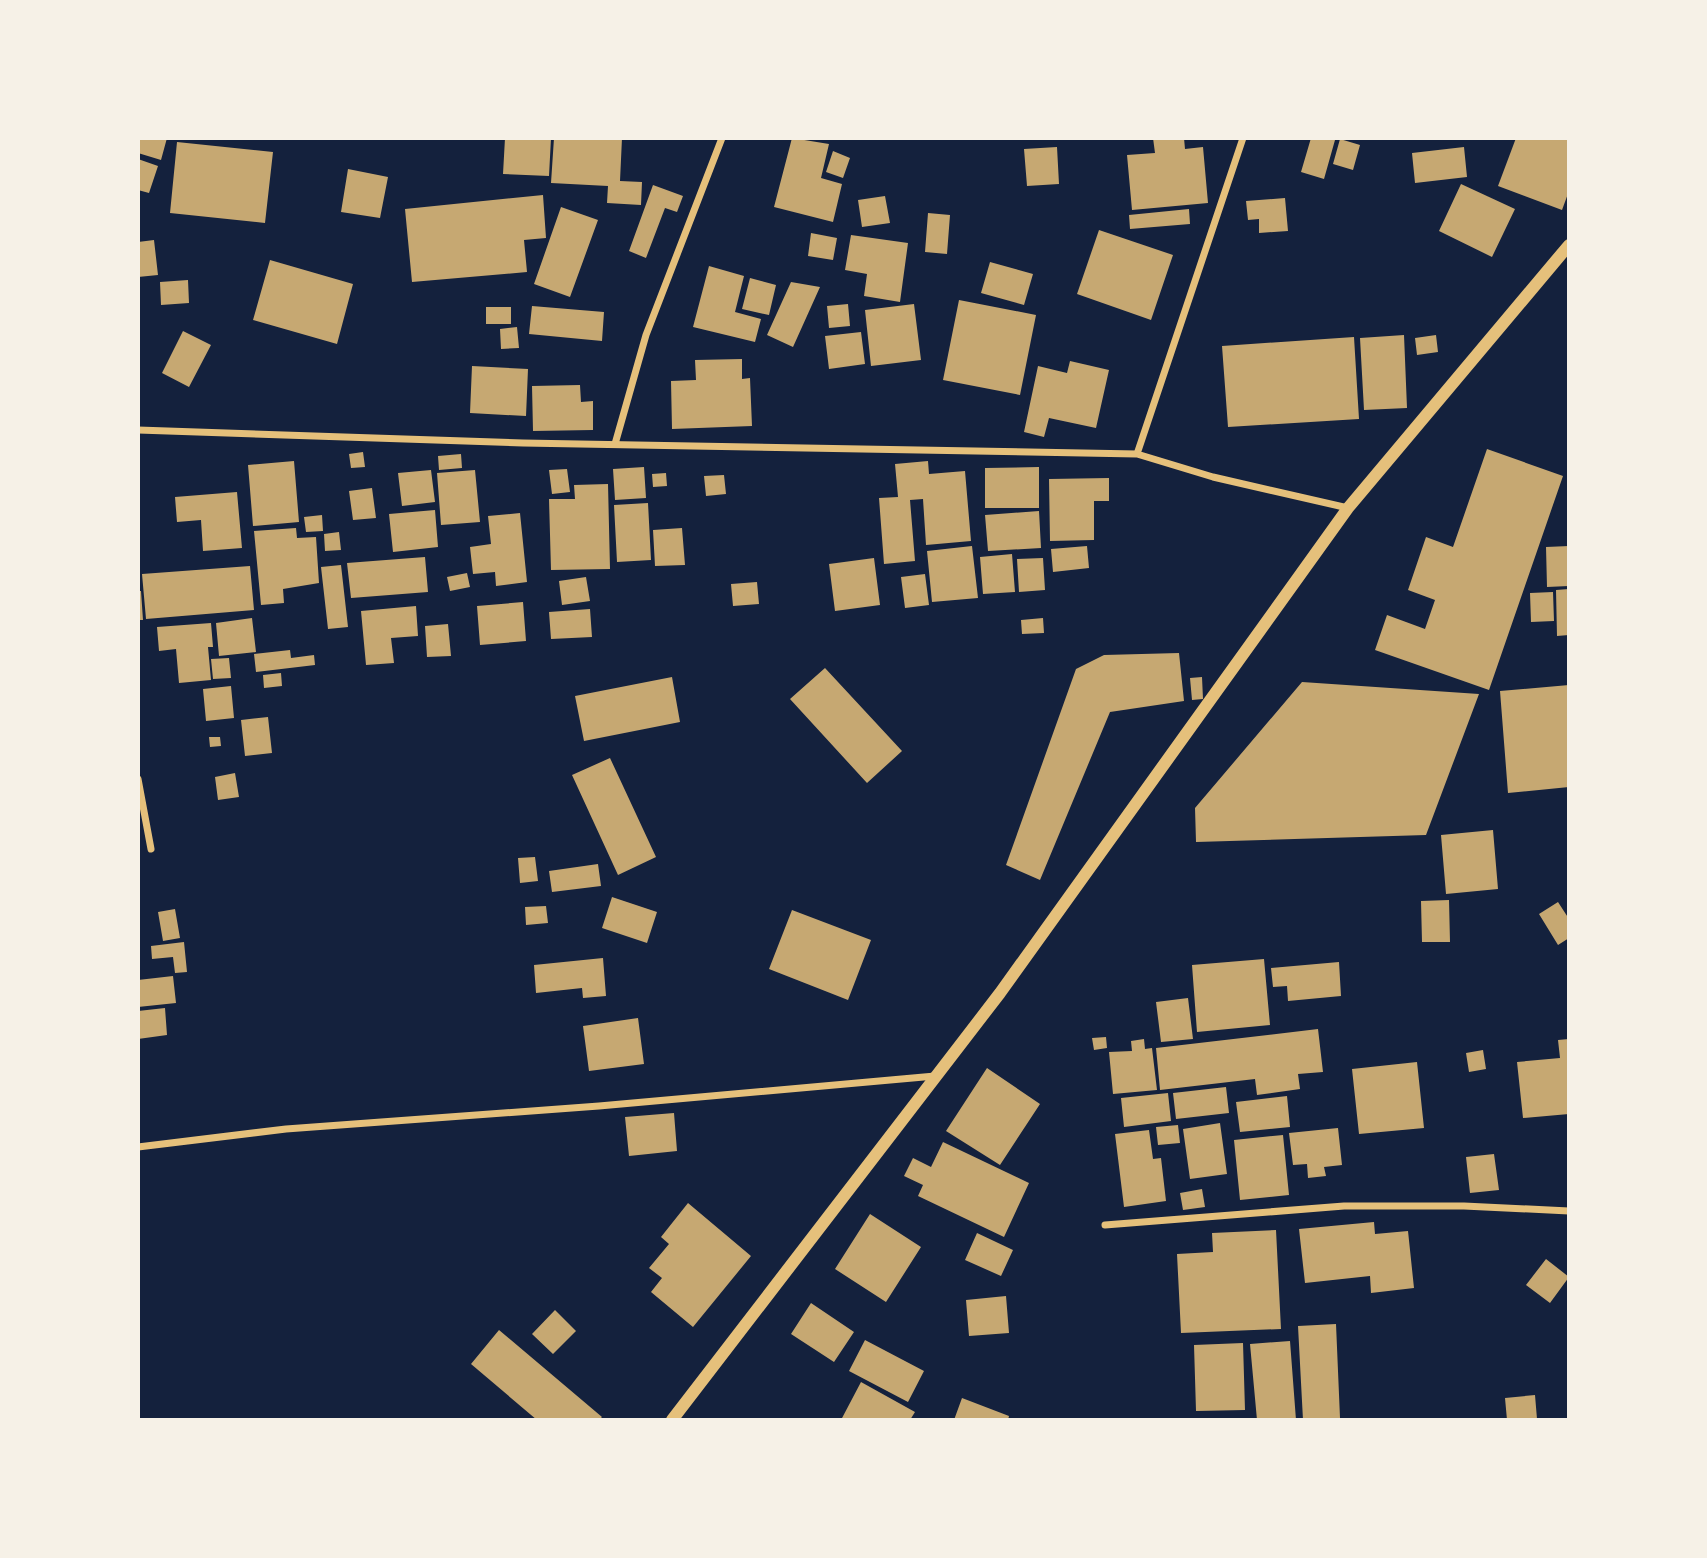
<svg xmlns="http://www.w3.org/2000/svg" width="1707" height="1558" viewBox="0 0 1707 1558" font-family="Mulish,sans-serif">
<rect width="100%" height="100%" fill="#14213d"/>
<!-- building -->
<path fill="#c6a872" d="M138,138H167L161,160L138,153Z
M505,138H551L549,176L503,174Z
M554,138H622L620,181L642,182L641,205L607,203L608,186L551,183Z
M792,138L829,144L821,178L842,184L833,222L774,207Z
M1153,138H1184L1185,149L1203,147L1208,203L1132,210L1127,155L1155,153Z
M1311,138L1335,140L1324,179L1301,172Z
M1516,138H1569V191L1562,210L1498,186Z
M1340,139L1360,145L1353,170L1333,164Z
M177,142L273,152L265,223L170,213Z
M1057,147L1059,184L1027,186L1024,149Z
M1464,147L1467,177L1415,183L1412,153Z
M833,151L850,158L843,178L826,172Z
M138,159L158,166L149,193L138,190Z
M348,169L388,177L380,218L341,212Z
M1461,184L1515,209L1492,257L1439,231Z
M653,185L683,196L677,212L665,208L646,258L629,251Z
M543,195L546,238L524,240L527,272L412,282L405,209Z
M885,196L890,223L862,227L858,200Z
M1285,198L1288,231L1259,233V219L1248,220L1246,201Z
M561,207L598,220L570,297L534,284Z
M1189,209L1190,224L1130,229L1129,215Z
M928,213L950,215L947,254L925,252Z
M1099,230L1173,255L1151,320L1077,294Z
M811,233L837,238L833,260L808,256Z
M851,235L908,243L900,302L864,296L867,274L845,270Z
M154,240L158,275L138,277V242Z
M270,260L353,284L337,344L253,320Z
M990,262L1033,274L1024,305L981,293Z
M709,266L744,276L735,312L761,319L755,342L693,327Z
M750,278L776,285L769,315L742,309Z
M188,280L189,303L161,305L160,282Z
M791,282L820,287L793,347L767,335Z
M959,300L1036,315L1020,395L943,380Z
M848,304L850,326L829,328L827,306Z
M914,304L921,360L871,366L865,310Z
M532,306L604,312L602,341L529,334Z
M486,307H511V324H486Z
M517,327L519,348L501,349L500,329Z
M183,331L211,345L189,387L162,373Z
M861,332L865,364L829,369L825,336Z
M1404,335L1407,408L1364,410L1360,338Z
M1436,335L1438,352L1417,355L1415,338Z
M1354,337L1359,419L1228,427L1222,346Z
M742,359V379L750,378L752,426L672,429L671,381L696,380L695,360Z
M1070,361L1109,370L1096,428L1049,418L1044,437L1024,432L1038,366L1067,373Z
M472,366L528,369L526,416L470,413Z
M580,385L581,402L593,401V430L533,431L532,386Z
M1487,449L1563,476L1489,690L1375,650L1387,615L1425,629L1435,600L1408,590L1426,537L1453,547Z
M363,452L365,467L351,468L349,454Z
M461,454L462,468L439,470L438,456Z
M294,461L299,522L253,526L248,465Z
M928,461L929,474L965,471L971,541L926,545L923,499L910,500L915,561L884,564L879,498L898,497L895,464Z
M644,467L646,498L615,500L613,469Z
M1039,467V508H985V468Z
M567,469L570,492L552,494L549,470Z
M431,470L435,502L402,506L398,473Z
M475,470L480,522L441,525L437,473Z
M666,473L667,486L653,487L652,474Z
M724,475L726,494L706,496L704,476Z
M1109,478V501H1094V540L1050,541L1049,479Z
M608,484L610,569L551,570L549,499H575L574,485Z
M372,488L376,518L353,520L349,491Z
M237,492L242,548L203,551L201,520L177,522L175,497Z
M648,503L651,560L617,562L614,505Z
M435,510L438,547L393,552L389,514Z
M1039,511L1041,548L988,551L985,515Z
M520,513L527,582L496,586L495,572L473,574L470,547L491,544L488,516Z
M322,515L323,531L306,532L304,517Z
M296,528L297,538L316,537L319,583L283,589L284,603L261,605L254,531Z
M682,528L685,565L655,566L653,530Z
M339,532L341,550L325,551L324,534Z
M972,546L978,598L932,602L927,551Z
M1087,546L1089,568L1053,572L1051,549Z
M1569,546V586L1547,587L1546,547Z
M1012,554L1015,592L983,594L980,557Z
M425,557L428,592L351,598L347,563Z
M874,558L880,605L835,611L829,564Z
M1043,558L1045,590L1019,592L1017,559Z
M341,565L348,627L328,629L321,567Z
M250,566L254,610L146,619L142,574Z
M467,573L470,587L450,591L447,577Z
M925,574L929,605L905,608L901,577Z
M586,577L590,601L562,605L559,581Z
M757,582L759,604L733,606L731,584Z
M1569,589V635L1557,636L1556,590Z
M138,591H141L143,620H138Z
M1553,592L1554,621L1531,622L1530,593Z
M523,602L526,641L480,645L477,606Z
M416,606L418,636L391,638L394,663L366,665L361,611Z
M590,609L592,637L551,639L549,612Z
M252,618L256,652L219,656L216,623Z
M1043,618L1044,633L1022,634L1021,620Z
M211,623L213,647H208L211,680L179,683L176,649L159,651L157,627Z
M448,624L451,656L427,657L425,626Z
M290,650L291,658L314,655L315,665L256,672L254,654Z
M1179,653L1184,701L1110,712L1040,880L1006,865L1076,669L1104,655Z
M229,658L231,678L213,679L211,659Z
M825,668L902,751L867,783L790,699Z
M281,673L282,686L264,688L263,675Z
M672,677L680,722L584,741L575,696Z
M1202,677L1203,699L1192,700L1190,678Z
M1302,682L1479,694L1426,835L1196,842L1195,808Z
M1569,685V787L1508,793L1500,691Z
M231,686L234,718L206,721L203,689Z
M268,717L272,753L245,756L241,720Z
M209,737H220L221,746L210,747Z
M610,758L656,857L618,875L572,775Z
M235,773L239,797L218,800L215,777Z
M1493,830L1498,889L1446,894L1441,835Z
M535,857L538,881L520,883L518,858Z
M598,864L601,886L552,892L549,871Z
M612,897L657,912L647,943L602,928Z
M1449,900L1450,942H1422L1421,901Z
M1558,902L1569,919V938L1558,945L1539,914Z
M546,906L548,923L526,925L525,907Z
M175,909L180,938L163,941L158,912Z
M792,910L871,940L848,1000L769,969Z
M184,942L187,972L175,973L173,957L152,959L151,946Z
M603,958L606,996L583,998L582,988L536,993L534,965Z
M1264,959L1270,1025L1197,1032L1192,965Z
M1339,962L1341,996L1288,1001L1287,986L1273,987L1271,968Z
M173,976L176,1003L138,1007V980Z
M1188,998L1193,1039L1161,1042L1156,1002Z
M165,1008L167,1035L138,1039V1011Z
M638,1018L644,1064L589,1071L583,1026Z
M1318,1029L1323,1072L1298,1074L1300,1089L1257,1095L1255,1079L1160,1090L1156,1048Z
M1106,1037L1107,1048L1094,1050L1092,1038Z
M1144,1039L1145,1049L1152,1048L1157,1090L1113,1094L1109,1052L1132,1051L1131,1041Z
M1569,1039V1114L1523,1118L1517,1062L1560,1058L1558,1040Z
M1483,1050L1486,1069L1469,1072L1466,1053Z
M1417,1062L1424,1128L1359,1134L1352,1069Z
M987,1068L1040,1104L1000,1165L946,1131Z
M1226,1087L1229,1113L1176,1119L1173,1093Z
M1168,1093L1171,1121L1124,1127L1121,1098Z
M1287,1096L1290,1127L1240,1132L1236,1102Z
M674,1113L677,1151L629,1156L625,1117Z
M1220,1123L1227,1174L1190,1179L1183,1129Z
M1178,1125L1180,1143L1158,1145L1156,1127Z
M1338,1128L1342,1165L1324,1167L1326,1176L1308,1178L1307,1164L1293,1165L1289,1133Z
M1149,1130L1153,1159L1161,1158L1166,1201L1124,1207L1115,1134Z
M1283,1135L1289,1195L1240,1200L1234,1140Z
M943,1142L1029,1183L1004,1237L918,1196L923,1185L904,1176L913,1158L931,1167Z
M1494,1154L1499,1190L1470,1193L1466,1157Z
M1202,1189L1205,1207L1183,1210L1180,1193Z
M688,1203L751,1256L693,1327L651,1292L662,1278L649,1268L669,1244L661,1237Z
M870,1214L921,1247L886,1302L835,1269Z
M1374,1222L1375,1234L1408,1231L1414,1288L1371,1293L1370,1276L1305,1283L1299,1229Z
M1276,1230L1281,1329L1181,1333L1177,1254L1213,1252L1212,1233Z
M977,1233L1013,1250L1001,1276L965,1260Z
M1546,1259L1569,1277L1550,1303L1526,1285Z
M1006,1296L1009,1333L969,1336L966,1300Z
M811,1303L854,1332L834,1362L791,1334Z
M555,1310L576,1331L553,1354L532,1334Z
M1336,1324L1340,1418L1303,1420L1298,1326Z
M499,1330L602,1417L599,1420H537L471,1364Z
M865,1340L924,1371L908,1402L849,1371Z
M1290,1341L1296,1420H1257L1250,1344Z
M1243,1343L1245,1410L1196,1411L1194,1345Z
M861,1382L915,1412L910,1420H841Z
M1535,1395L1537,1419L1507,1420L1505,1398Z
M962,1398L1009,1416L1008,1420H954Z"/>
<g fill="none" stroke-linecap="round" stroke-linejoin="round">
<!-- minor -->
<path stroke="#e5c07b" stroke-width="7" d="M138,430L523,443L1137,454L1243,138
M615,444L646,335L722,138
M1137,454L1213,477L1348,508
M138,779L151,849
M138,1147L286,1129L599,1106L935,1076
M1105,1225L1344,1206H1464L1569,1211"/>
<!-- tertiary -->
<path stroke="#e5c07b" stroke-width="12" d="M672,1420L1000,993L1348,508L1569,245"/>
</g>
<!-- border -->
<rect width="1707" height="1558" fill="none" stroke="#f6f1e7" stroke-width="280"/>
</svg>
